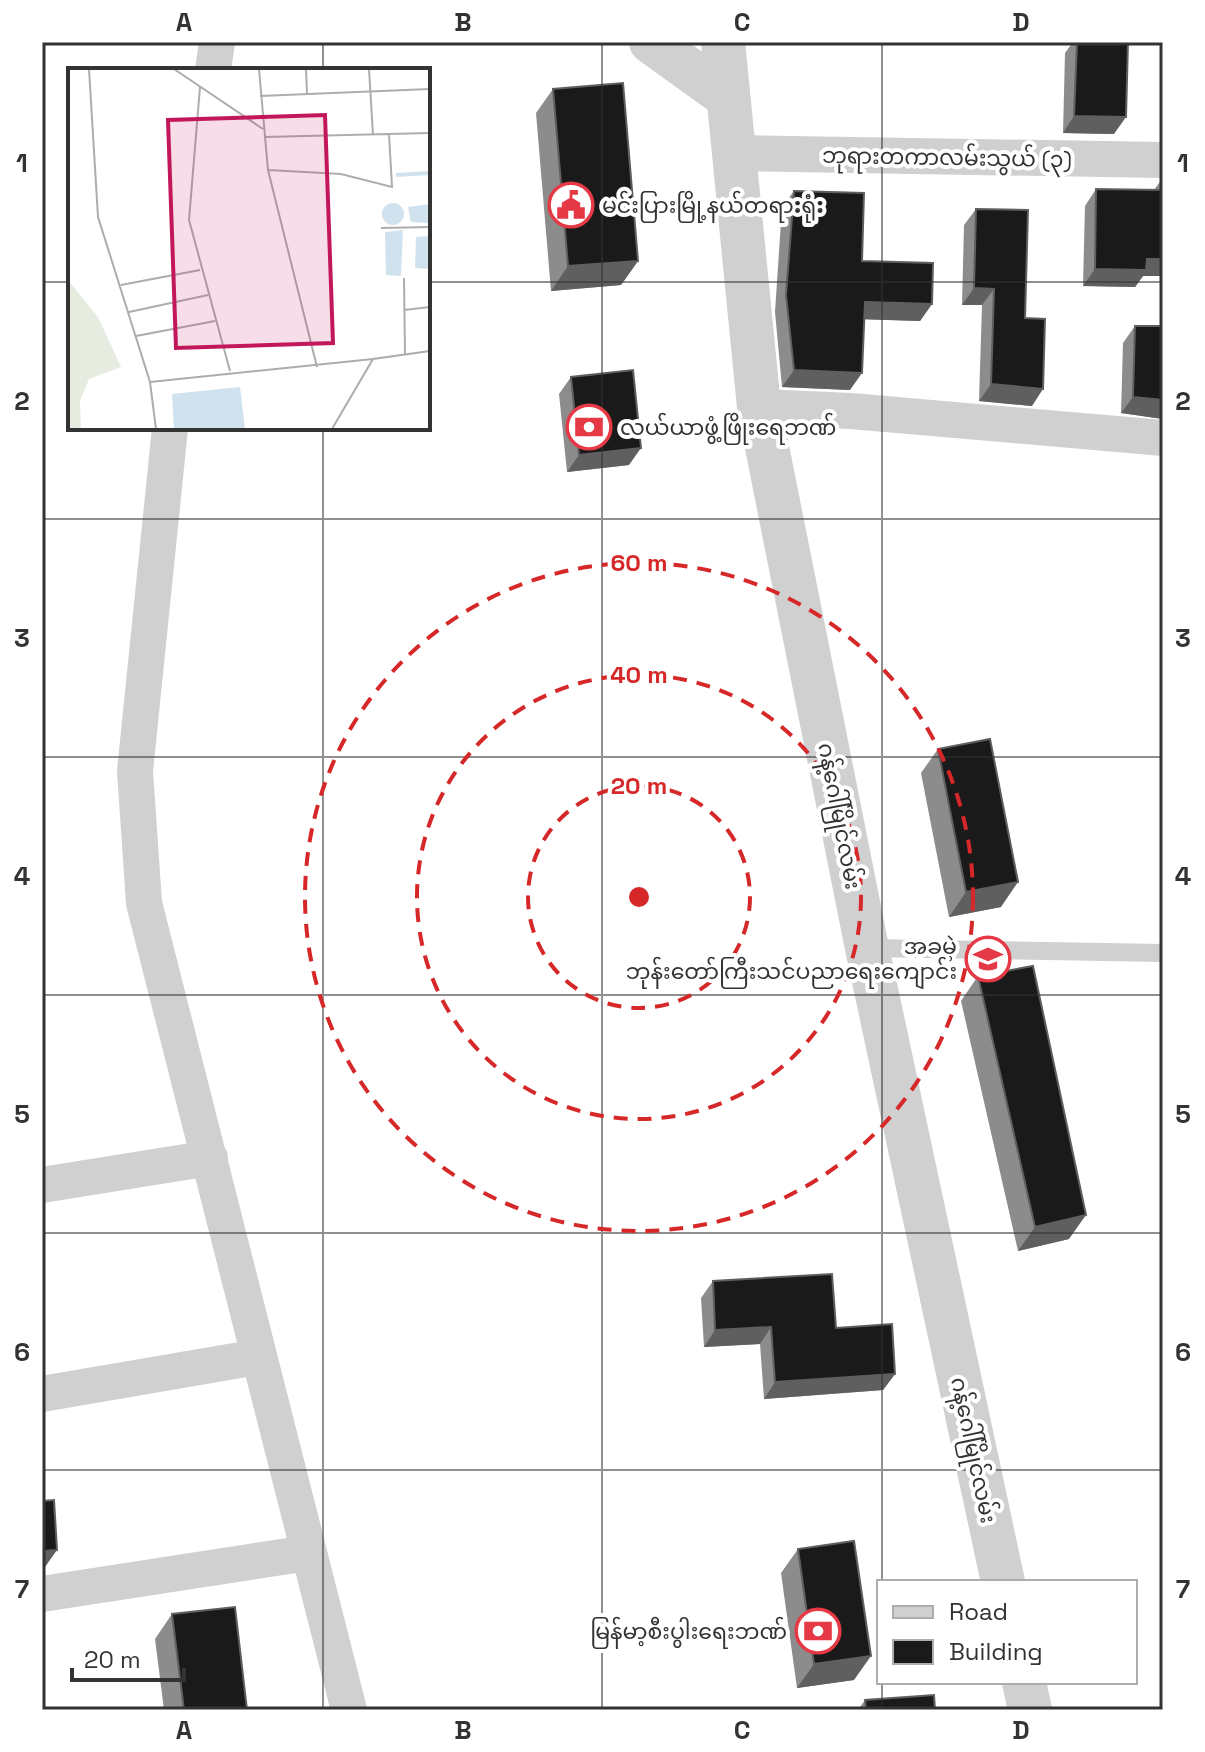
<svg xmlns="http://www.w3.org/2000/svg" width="1205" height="1752" viewBox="0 0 1205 1752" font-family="'Space Grotesk','Noto Sans Myanmar',sans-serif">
<rect width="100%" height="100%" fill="#fff"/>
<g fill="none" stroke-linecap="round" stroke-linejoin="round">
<!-- service -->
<path stroke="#d0d0d0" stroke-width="18" d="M867,948L1163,953"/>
<!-- minor -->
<path stroke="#d0d0d0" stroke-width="36" d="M213,70L217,42
M731,153L1163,160
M759,407L851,411L1163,438
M170,428L135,771L144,903L349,1710
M42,1185L210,1158
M42,1394L258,1357
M42,1594L308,1553"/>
<!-- tertiary -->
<path stroke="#d0d0d0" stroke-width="44" d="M651,42L726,96
M723,42L759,407L867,948L1003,1582
M1024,1682L1030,1710"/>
</g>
<!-- wall -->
<path fill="#8c8c8c" d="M1073,42H1128L1114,134L1063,133L1065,53Z
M553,89L638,261L621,285L551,291L536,113Z
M1162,179H1163V276H1143L1135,287L1083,286L1085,206L1096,189L1154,190Z
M794,191L862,261L932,304L920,321L864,319L850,390L782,387L775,312L782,207Z
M976,209L1025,318L1032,406L979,401L982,305H962L964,225Z
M1135,326H1163V419L1121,413L1123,343Z
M571,377L629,465L567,472L559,394Z
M938,749L1001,907L949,917L921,773Z
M978,976L1069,1239L1018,1251L961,1001Z
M713,1281L836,1328L895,1374L883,1390L764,1399L760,1344L704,1347L701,1298Z
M798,1549L854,1680L797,1688L781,1573Z
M172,1614L247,1710H164L155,1639Z
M865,1700L935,1710H858Z"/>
<!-- shaded-wall -->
<path fill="#5f5f5f" d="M1074,116L1126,117L1114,134L1063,133Z
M1147,259H1163V276H1143L1135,287L1083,286L1095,269Z
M638,261L621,285L551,291L568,266Z
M974,288L994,289L982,305H962Z
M865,302L932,304L920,321L853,319Z
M794,370L862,373L850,390L782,387Z
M991,384L1043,389L1032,406L979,401Z
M1133,397L1163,400V419L1121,413Z
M641,448L629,465L567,472L579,455Z
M1018,882L1001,907L949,917L966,892Z
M1086,1215L1069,1239L1018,1251L1035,1227Z
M771,1327L760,1344L704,1347L715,1330Z
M895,1374L883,1390L764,1399L775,1382Z
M57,1550L45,1567H42V1551Z
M871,1656L854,1680L797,1688L814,1664Z"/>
<!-- building -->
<path fill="#1a1a1a" stroke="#5f5f5f" stroke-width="2" d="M1077,42H1128L1126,117L1074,116Z
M623,83L638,261L568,266L553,89Z
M1162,179H1163V259H1147L1146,270L1095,269L1096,189L1161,190Z
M794,191L864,193L862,261L933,263L932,304L865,302L862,373L794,370L786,295Z
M976,209L1028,210L1025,318L1045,319L1043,389L991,384L994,289L974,288Z
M1135,326H1163V400L1133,397Z
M633,370L641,448L579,455L571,377Z
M990,739L1018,882L966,892L938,749Z
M1033,966L1086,1215L1035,1227L978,976Z
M832,1274L836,1328L892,1324L895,1374L775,1382L771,1327L715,1330L713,1281Z
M54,1500L57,1550L42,1551V1501Z
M854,1541L871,1656L814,1664L798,1549Z
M235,1607L247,1710H184L172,1614Z
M934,1695L935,1710H866L865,1700Z"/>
<!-- grid -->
<path fill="none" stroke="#333" stroke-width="2" stroke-opacity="0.55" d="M323,42V70M602,42V1710M882,42V1582M42,282H70M428,282H1163M323,428V1710M42,519H1163M42,757H1163M42,995H1163M42,1233H1163M42,1470H1163M882,1682V1710"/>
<!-- distance rings -->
<g fill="none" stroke="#d62828" stroke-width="4" stroke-dasharray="14 10">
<circle cx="639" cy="897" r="111"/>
<circle cx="639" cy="897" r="222"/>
<circle cx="639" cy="897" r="334"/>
</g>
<!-- icons -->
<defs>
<g id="civic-ring" transform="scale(2.3)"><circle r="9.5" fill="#fff" stroke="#e63946" stroke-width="1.5"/><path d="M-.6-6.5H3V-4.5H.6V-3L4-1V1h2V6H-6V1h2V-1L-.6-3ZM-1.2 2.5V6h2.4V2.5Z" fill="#e63946"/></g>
<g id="bank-ring" transform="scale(2.3)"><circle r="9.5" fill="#fff" stroke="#e63946" stroke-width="1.5"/><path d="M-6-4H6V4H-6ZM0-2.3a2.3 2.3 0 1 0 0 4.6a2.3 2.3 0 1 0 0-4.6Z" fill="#e63946"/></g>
<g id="school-ring" transform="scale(2.3)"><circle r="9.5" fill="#fff" stroke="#e63946" stroke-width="1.5"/><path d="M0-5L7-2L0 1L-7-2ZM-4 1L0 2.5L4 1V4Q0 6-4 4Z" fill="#e63946"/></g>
</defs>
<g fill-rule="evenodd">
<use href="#civic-ring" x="571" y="205"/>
<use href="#bank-ring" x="589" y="427"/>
<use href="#school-ring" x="988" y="959"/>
<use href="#bank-ring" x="818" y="1631"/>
</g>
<g text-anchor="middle" stroke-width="8" stroke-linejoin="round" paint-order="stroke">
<!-- street labels -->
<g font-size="22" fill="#333" stroke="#fff">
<text transform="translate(947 157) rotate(1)" y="8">ဘုရားတကာလမ်းသွယ် (၃)</text>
<text transform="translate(840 816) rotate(79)" y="8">ဂန့်ဂေါ်မြိုင်လမ်း</text>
<text transform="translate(974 1450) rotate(78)" y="8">ဂန့်ဂေါ်မြိုင်လမ်း</text>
</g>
<!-- poi labels -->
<g font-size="22" fill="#333" stroke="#fff" text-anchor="start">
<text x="602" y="213">မင်းပြားမြို့နယ်တရားရုံး</text>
<text x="620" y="435">လယ်ယာဖွံ့ဖြိုးရေဘဏ်</text>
<text x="957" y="954" text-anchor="end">အခမဲ့<tspan x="957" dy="25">ဘုန်းတော်ကြီးသင်ပညာရေးကျောင်း</tspan></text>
<text x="787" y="1639" text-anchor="end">မြန်မာ့စီးပွါးရေးဘဏ်</text>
</g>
</g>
<!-- overview -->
<g transform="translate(68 68)">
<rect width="362" height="362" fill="#fff"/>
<path d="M0,212L30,249L53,299L21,311L12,333L13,361H0Z" fill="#e6ecdf"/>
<path d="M314 146a11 11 0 1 1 22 0a11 11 0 1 1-22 0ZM362,136V155L343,154L340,139ZM335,162L333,208L318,207L317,164ZM362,168V201L347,200L348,169ZM172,319L177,361H106L104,326Z" fill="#cfe2ee"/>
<path fill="none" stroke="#cfe2ee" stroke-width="4" d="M328,107L362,105"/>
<path fill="none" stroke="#adadad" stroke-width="2" d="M21,1L30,149L82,314L88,361M106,1L195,61M191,1L200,102L249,299M238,1L239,26M301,1L305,67M132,19L121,152L162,303M192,28L362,21M196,69L362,65M200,102L273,106L324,119L321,66M313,160L362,159M336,210L337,287M53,217L132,202M336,242L362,239M61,244L140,227M68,268L147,253M82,314L305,291M264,361L305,291L362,283"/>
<path fill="#c2185b" fill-opacity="0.15" stroke="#c2185b" stroke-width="4" d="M257,47L265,275L108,280L100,52Z"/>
<rect width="362" height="362" fill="none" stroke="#333" stroke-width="4"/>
</g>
<circle cx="639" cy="897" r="12" fill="#d62828" stroke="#fff" stroke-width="4"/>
<g font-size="24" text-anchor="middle" font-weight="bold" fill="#d62828" stroke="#fff" stroke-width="8" stroke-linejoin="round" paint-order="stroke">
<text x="639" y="571">60 m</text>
<text x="639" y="683">40 m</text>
<text x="639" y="794">20 m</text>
</g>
<!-- border -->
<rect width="1205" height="1752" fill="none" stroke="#ffffff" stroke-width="88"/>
<!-- legend -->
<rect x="877" y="1580" width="260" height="104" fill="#ffffff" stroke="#adadad" stroke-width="2"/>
<rect x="893" y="1606" width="40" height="12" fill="#d0d0d0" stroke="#adadad" stroke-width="2"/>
<text x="949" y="1620" font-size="24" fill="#333333">Road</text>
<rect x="893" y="1640" width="40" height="24" fill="#1a1a1a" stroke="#adadad" stroke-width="2"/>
<text x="949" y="1660" font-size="24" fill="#333333">Building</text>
<!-- scale -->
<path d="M72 1668v12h112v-12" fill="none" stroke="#333333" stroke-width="4"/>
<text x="84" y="1668" font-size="24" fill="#333333" stroke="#ffffff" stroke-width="6" paint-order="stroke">20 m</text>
<rect x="44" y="44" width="1117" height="1664" fill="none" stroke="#333" stroke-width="3"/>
<g font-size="26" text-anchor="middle" font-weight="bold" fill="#333">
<text x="184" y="31">A</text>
<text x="463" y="31">B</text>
<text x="742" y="31">C</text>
<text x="1021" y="31">D</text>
<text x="22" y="172">1</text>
<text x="1183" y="172">1</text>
<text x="22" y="410">2</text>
<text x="1183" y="410">2</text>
<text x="22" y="647">3</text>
<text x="1183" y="647">3</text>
<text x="22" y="885">4</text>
<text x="1183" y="885">4</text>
<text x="22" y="1123">5</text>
<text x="1183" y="1123">5</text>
<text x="22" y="1361">6</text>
<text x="1183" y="1361">6</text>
<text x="22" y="1598">7</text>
<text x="1183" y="1598">7</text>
<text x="184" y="1739">A</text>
<text x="463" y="1739">B</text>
<text x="742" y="1739">C</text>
<text x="1021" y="1739">D</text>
</g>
</svg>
